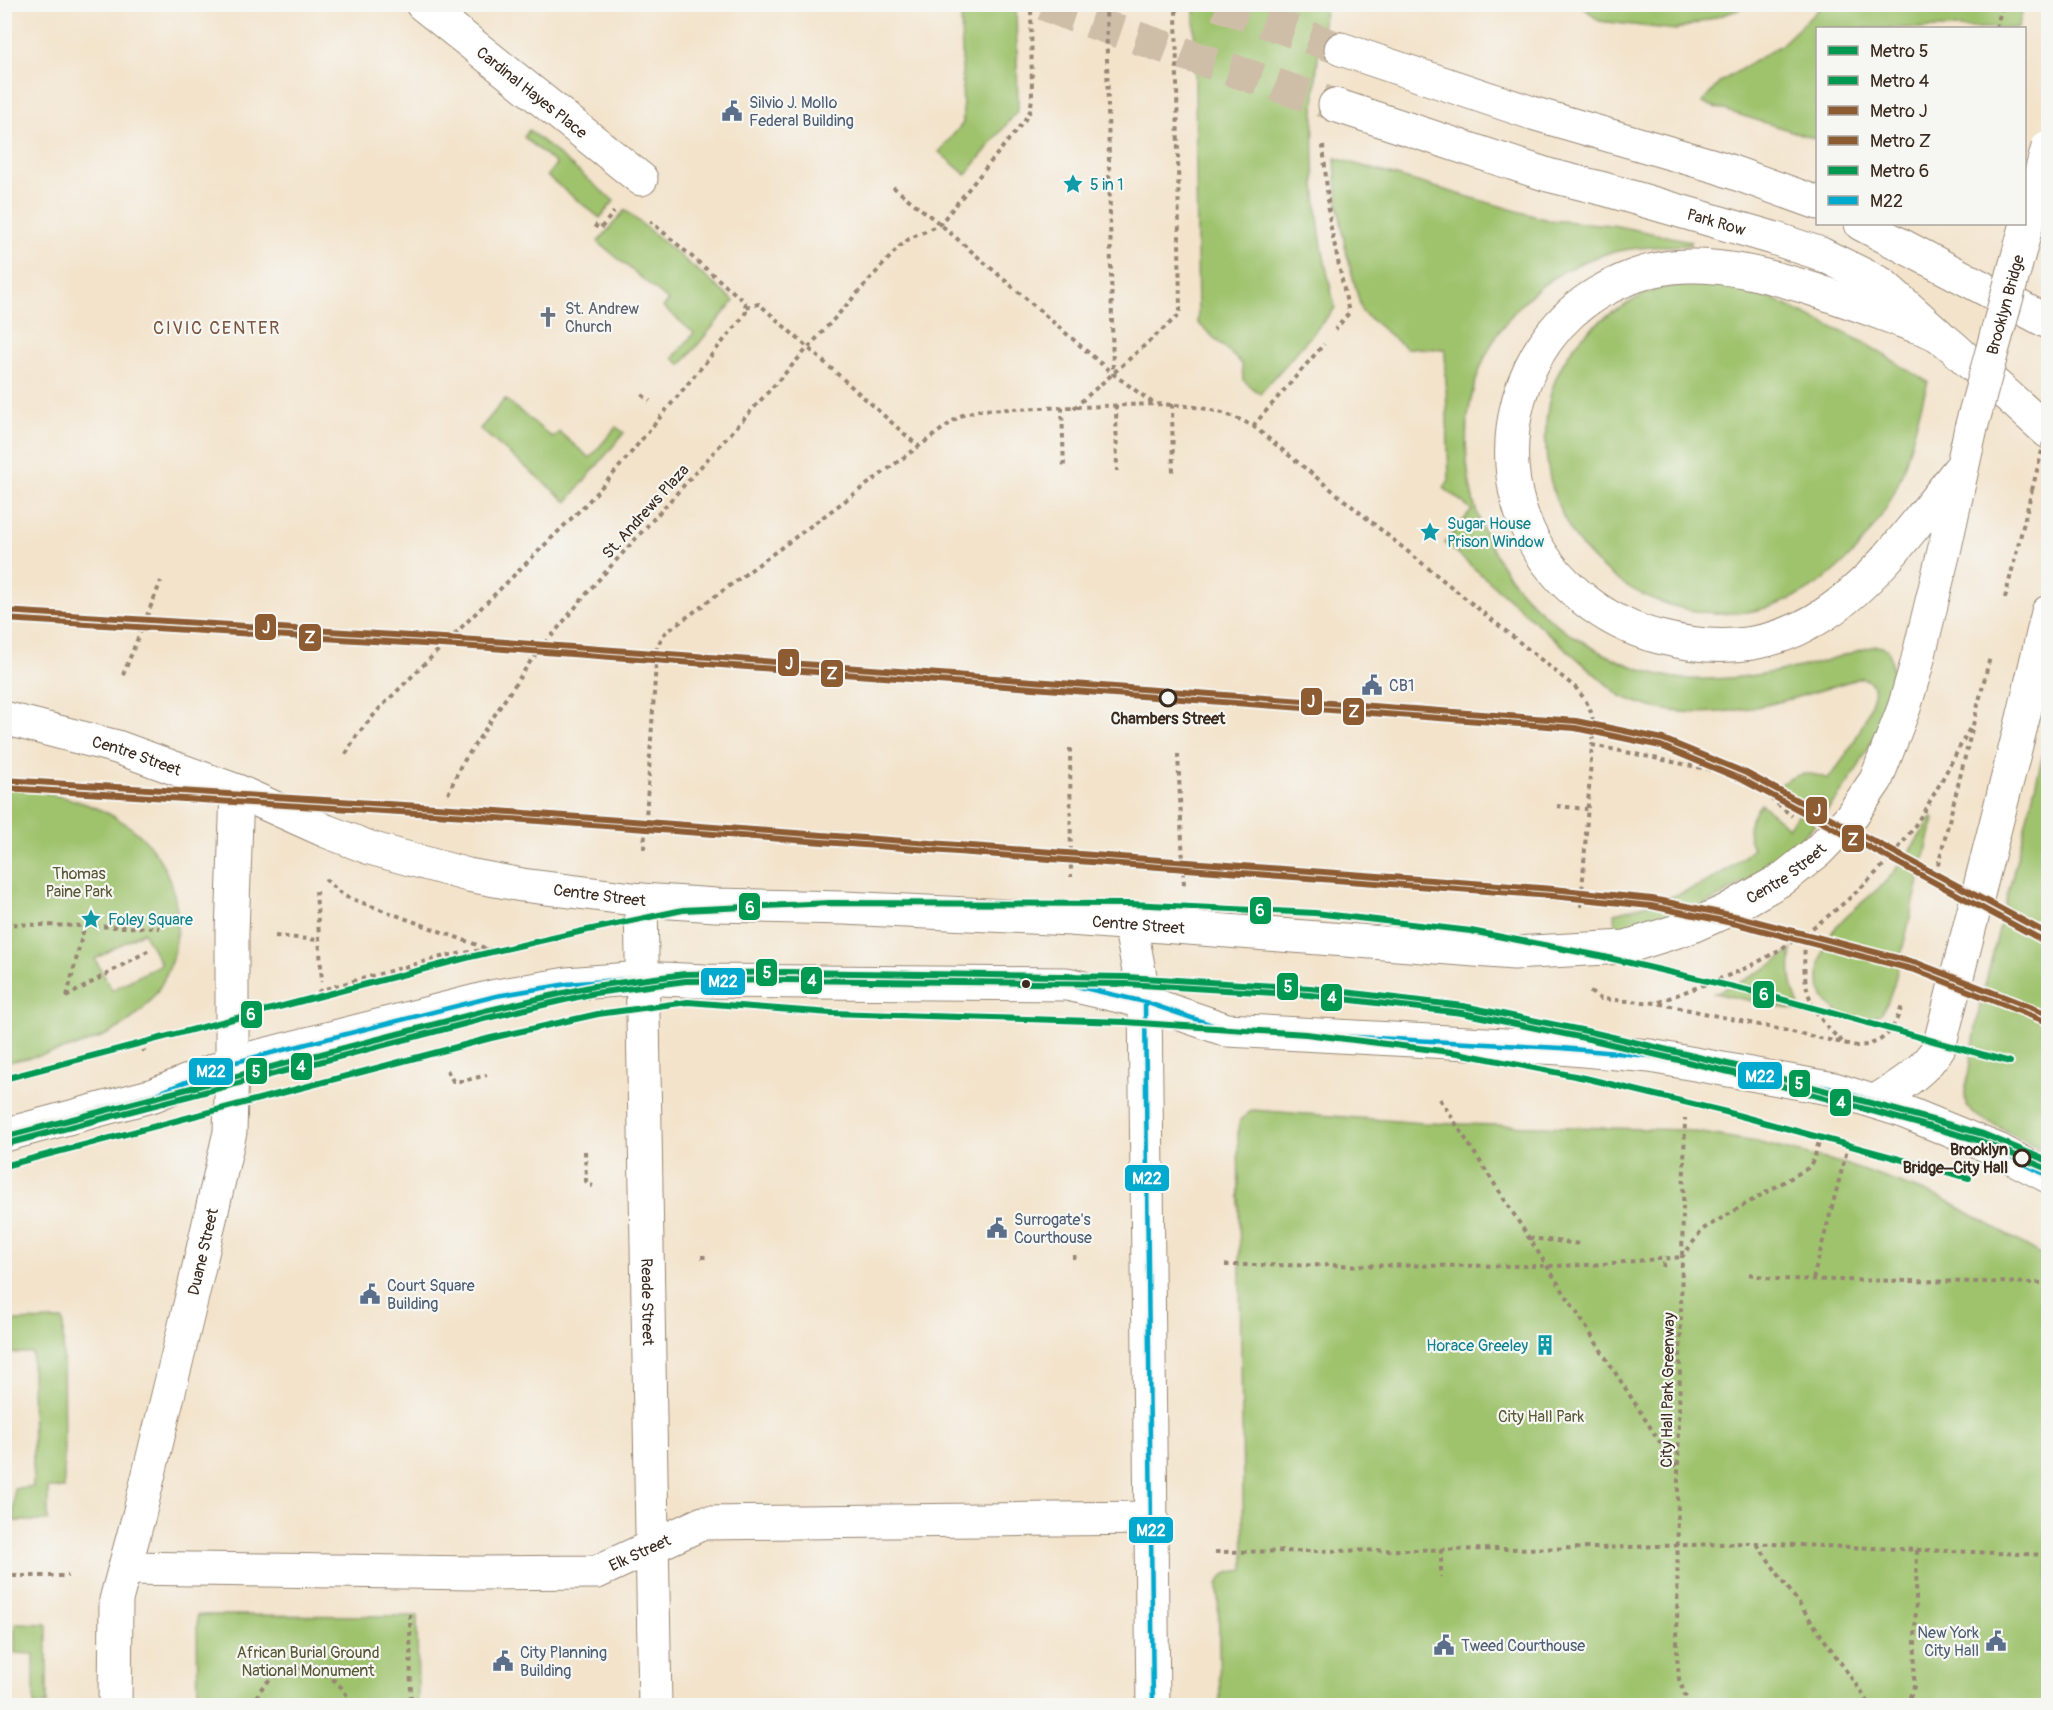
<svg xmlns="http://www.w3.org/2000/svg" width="2053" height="1710" viewBox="0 0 2053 1710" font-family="Pangolin,sans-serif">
<rect width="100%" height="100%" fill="#f6f6f2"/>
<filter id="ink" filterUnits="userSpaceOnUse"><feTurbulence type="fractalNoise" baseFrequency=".0167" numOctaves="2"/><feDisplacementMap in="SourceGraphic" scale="12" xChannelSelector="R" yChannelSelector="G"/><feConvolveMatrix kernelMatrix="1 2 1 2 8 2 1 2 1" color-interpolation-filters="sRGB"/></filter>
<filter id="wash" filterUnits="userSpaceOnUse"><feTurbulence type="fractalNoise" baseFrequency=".008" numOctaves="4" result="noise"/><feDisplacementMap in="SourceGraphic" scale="24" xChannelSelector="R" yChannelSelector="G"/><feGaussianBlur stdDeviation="1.35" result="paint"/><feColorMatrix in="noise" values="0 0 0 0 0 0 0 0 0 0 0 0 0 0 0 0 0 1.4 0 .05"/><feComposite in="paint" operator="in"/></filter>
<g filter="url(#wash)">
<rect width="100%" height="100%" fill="#f3e3cb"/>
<!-- green -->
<path fill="#9fc36d" stroke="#6d7646" stroke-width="1.5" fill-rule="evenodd" d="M961,5H1016L1018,110L966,175L939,152L963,123Z
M1194,5H1326C1312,77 1310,152 1319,226C1322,253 1329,280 1335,308L1260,394L1243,380L1242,364L1198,323Z
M1581,5H1745L1738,10L1676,30L1599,21Z
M1823,5V4L2024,5L2018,28H1818L1817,139L1702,103L1720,82L1781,45Z
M529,130L614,201L600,218L547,176L556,164L524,137Z
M1335,158L1548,220L1612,225L1691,241V245C1656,247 1621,246 1588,260C1467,308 1434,454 1499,561C1521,598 1557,628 1595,649C1623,664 1652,676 1684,679C1726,681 1770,674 1810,665C1832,659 1854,651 1876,646L1883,647L1888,650C1897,668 1889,694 1883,712C1852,810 1755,895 1657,922C1644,926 1631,930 1617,931L1614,913C1665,901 1715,886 1753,848C1744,830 1748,819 1761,804L1788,827L1802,810L1777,788C1793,773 1808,770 1828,779C1850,753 1864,727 1874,695C1875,684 1869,679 1860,678C1783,702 1697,733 1619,695L1445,543L1472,510L1444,488L1449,480L1445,349L1406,348L1362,312L1346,251L1338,205Z
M625,210L734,301L681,365L673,358L694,333L663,307L669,301L598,242Z
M1694,283L1725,284L1756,291L1861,341L1928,382C1916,420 1908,468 1889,503C1840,591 1756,637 1658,601C1626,589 1595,567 1576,539C1558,512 1548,482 1546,450C1542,387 1566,338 1622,307C1635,299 1648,291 1663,288C1673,285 1684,285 1694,283Z
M505,399L553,438L559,432L590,458L616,427L624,433L567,502L480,429Z
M2048,735V1153L1972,1113L1966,1105L1965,1093L1980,1005Z
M5,786C46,792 91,800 126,824C197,873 193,980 122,1026C88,1048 43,1054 5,1063ZM143,932L161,964L112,990L95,959Z
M1932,818L1934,819L1894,984C1891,994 1888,1005 1881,1013C1862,1032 1825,1011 1820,988C1817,974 1821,956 1826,943C1838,916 1867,902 1886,881C1904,862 1917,839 1932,818Z
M1792,950C1788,973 1792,990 1801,1011L1714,993C1743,982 1767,970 1792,950Z
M1252,1110L1423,1123L1684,1130L1756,1142L1845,1164L1942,1198L2048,1258V1705H1220L1218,1585C1223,1571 1232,1572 1244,1570L1238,1128L1240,1120Z
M63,1320L64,1488H48V1521H14V1488L33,1487L32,1353H5V1321Z
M197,1615L417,1616L418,1705H198Z
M15,1623L47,1624V1705H34V1654L15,1653Z"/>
</g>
<g filter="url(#ink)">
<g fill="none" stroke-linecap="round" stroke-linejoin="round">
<!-- street-tunnel -->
<path stroke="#cebea8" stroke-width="33" stroke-dasharray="33 16" stroke-linecap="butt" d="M1044,4L1073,16L1335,105
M1217,4L1341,49"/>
<!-- street casing -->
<g stroke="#978674" stroke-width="35">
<g id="street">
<path id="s1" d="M422,4L641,179"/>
<path d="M1341,49L1532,113L1718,167L1818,203"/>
<path id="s2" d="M1335,105L1548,175L1604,189L1773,238L1821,254L1882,284L1938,334"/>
<path d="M1861,224L2048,322"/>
<path id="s3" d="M641,900L655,1706"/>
<path d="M1130,924L1145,1002L1153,1706"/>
<path id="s4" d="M125,1568L475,1573L597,1572L703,1523L1151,1518"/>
<path id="s5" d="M115,1706L116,1600L139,1515L195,1284L230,1132L232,1063"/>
</g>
</g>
<!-- secondary casing -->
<g stroke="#978674" stroke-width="35">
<g id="secondary">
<path d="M1958,471C1875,575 1810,676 1659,637C1605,624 1553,582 1529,532C1490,449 1518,340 1598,293C1621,280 1645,270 1672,267C1719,262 1771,276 1815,290C1845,300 1873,310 1902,321C1914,326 1929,329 1939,336C1950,343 1960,353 1969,362C1996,385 2022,408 2048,432"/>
<path id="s6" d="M4,718L117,747L237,791L326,831L370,848L468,875L522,885L641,900L716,905L844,908L1070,919L1514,953L1626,947L1690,927L1726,911L1784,878L1818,851L1850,818L1876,780L1904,708L1916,667L1945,547L1971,428"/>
<path d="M232,1063V933L237,791"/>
<path d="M1874,1102C1899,1086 1923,1073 1939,1047L2023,718L2048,612"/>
<path d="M4,1135L154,1095L232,1063L496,996L567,984L642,978L705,981L1067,984L1145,1002L1227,1030L1561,1048L1650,1056L1834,1089L1900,1110L1998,1150L2048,1176"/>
</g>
</g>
<!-- path -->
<path stroke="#978674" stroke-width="4" stroke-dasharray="4.5 4.5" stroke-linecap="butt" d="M1106,4L1113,374
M1996,28L2003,4
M1323,145L1330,223L1349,313L1335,330
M893,187L940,224L1113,374L1153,403
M594,225L600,229L614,212
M746,307L759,304L919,447
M642,395L650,401
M1172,404L1173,475
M1116,405L1117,471
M1062,407L1064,469
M1074,408L1180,314L1176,4
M1253,426L1324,344
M2005,598L2032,490
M123,675L161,581
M1070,748L1071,877
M346,754L357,735L379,709L587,503L615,472L743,317L746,312L745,302L650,221
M1178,754L1184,886
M448,794L460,767L530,662L593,586L899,247L909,239L940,224L1024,121L1030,111L1032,99L1031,4
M1557,806L1587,809
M644,849L657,647L664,634L960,416L978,410C1011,409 1043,408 1076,407C1137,406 1197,395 1253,426L1576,688C1593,709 1595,717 1592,745
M1938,865L1990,657
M325,879L344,896L469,942L488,949H499
M316,891L322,982
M1581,907L1592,745L1740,776L1756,786L1792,816
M4,924L160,928
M1806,932C1801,983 1805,1010 1845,1044
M275,936L319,940
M1590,992L1601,999L1657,1003L1857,1046C1885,1044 1893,1031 1902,1006
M67,996L84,928
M66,997L151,949
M311,998L321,990L445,956L488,949
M1659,1002C1688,990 1720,980 1748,967C1805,939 1865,891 1904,841C1930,806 1950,764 1971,726
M142,1041L144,1052
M447,1070L453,1081H463L487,1075
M1440,1099L1677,1469
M585,1151L586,1181L590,1185L593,1186
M1529,1238L1581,1244
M701,1257H710
M1072,1257H1079
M1225,1265L1547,1266L1590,1265L1682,1257L1685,1118
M1663,1267L1665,1258
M1749,1274L1773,1279L2048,1283
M1813,1279L1847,1150
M1757,1544L1871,1706
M1441,1549V1577
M1215,1552L1599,1548L1748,1543L2048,1555
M4,1576H68
M410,1614L411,1706
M253,1706C268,1655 336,1657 351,1706
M1689,1706L1679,1679L1677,1656L1678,1470L1682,1257L1703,1229L1808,1168L1814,1159L1822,1131
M1906,1706L1914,1687L1917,1550"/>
<!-- street -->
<use href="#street" stroke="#fff" stroke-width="33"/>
<!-- secondary -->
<use href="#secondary" stroke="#fff" stroke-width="33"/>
<!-- secondary-bridge casing -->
<g stroke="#978674" stroke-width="35" stroke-linecap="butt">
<g id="secondary-bridge">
<path id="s7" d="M1971,428L2048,147"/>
</g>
</g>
<!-- path-bridge -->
<path stroke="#978674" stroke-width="4" stroke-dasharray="4.5 4.5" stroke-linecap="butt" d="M2032,490L2048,427"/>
<!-- secondary-bridge -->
<use href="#secondary-bridge" stroke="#fff" stroke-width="33"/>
<!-- bus-1 casing -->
<g stroke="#f6f6f2" stroke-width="9">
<path id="bus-1" d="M1145,1002L1153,1706
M4,1135L154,1095L232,1063L496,996L567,984L642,978L705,981L1067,984L1145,1002L1227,1030L1561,1048L1650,1056L1834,1089L1900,1110L1998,1150L2048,1176"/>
</g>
<!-- bus-1 -->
<use href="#bus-1" stroke="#00a9ce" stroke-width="4.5"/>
<!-- metro-1 casing -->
<g stroke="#f6f6f2" stroke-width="10">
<path id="metro-1" d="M4,1137L485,1011L594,986L685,974L785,972L1126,977L1310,988L1463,1006L1591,1032L1736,1066L1983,1134L2048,1161"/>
</g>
<!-- metro-2 casing -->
<g stroke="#f6f6f2" stroke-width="10">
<path id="metro-2" d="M6,1144L487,1018L595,993L686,981L785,980L1126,984L1309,995L1462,1013L1589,1039L1734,1073L1981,1141L2045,1168"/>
</g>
<!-- metro-3 casing -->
<g stroke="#f6f6f2" stroke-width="10">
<path id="metro-3" d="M4,611L492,641L1576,721L1663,739L1746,773L2048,934
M4,780L484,810L1553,889L1652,899L1739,917L1917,963L2048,1014"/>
</g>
<!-- metro-4 casing -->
<g stroke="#f6f6f2" stroke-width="10">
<path id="metro-4" d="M4,619L491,648L1575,728L1661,746L1743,780L2044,941
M4,788L483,817L1552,896L1651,906L1737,924L1915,970L2045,1021"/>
</g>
<!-- metro-5 casing -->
<g stroke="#f6f6f2" stroke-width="10">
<path id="metro-5" d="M4,1079L470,957L583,931L683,910L830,903L1130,904L1315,913L1471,931L1600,956L1755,992L2010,1062
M4,1166L491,1038L598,1014L688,1002L831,1013L1125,1022L1306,1034L1458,1053L1585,1078L1726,1112L1969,1178"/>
</g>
<!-- metro-1 -->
<use href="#metro-1" stroke="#009952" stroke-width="6"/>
<!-- metro-2 -->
<use href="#metro-2" stroke="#009952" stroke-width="6"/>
<!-- metro-3 -->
<use href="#metro-3" stroke="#8e5c33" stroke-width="6"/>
<!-- metro-4 -->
<use href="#metro-4" stroke="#8e5c33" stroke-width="6"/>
<!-- metro-5 -->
<use href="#metro-5" stroke="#009952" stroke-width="6"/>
</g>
</g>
<!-- icons -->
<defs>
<g id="civic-bare" transform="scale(1.62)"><path d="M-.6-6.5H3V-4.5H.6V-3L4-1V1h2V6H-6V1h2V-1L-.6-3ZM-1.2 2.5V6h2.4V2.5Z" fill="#5c6f8a" stroke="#f6f6f2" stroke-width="2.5" paint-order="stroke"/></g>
<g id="sight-bare" transform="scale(1.62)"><path d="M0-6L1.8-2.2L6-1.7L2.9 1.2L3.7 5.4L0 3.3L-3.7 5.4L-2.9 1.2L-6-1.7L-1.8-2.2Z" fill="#0f9aa8" stroke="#f6f6f2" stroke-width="2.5" paint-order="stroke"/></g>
<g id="church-bare" transform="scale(1.62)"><path d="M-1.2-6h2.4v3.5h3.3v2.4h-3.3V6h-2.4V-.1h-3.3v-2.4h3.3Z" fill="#6b7280" stroke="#f6f6f2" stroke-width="2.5" paint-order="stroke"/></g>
<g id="building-bare" transform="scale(1.62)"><path d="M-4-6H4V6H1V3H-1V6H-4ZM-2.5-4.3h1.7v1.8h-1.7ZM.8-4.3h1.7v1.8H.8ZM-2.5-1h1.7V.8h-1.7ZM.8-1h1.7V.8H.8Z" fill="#0f9aa8" stroke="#f6f6f2" stroke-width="2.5" paint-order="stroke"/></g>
</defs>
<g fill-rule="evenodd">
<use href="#civic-bare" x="732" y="111"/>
<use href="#sight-bare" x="1073" y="184"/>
<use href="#church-bare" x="548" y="317"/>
<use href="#sight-bare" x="1430" y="532"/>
<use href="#civic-bare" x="1372" y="685"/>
<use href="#sight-bare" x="91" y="919"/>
<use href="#civic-bare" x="997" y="1228"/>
<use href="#civic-bare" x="370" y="1294"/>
<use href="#building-bare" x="1545" y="1345"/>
<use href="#civic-bare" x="1996" y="1641"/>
<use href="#civic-bare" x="1444" y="1645"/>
<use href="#civic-bare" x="503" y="1661"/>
</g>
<!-- markers -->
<g fill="#f6f6f2" stroke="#3b2a1e" stroke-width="3">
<circle cx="1168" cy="698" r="8"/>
<circle cx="2022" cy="1158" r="8"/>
</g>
<circle fill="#3b2a1e" stroke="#f6f6f2" stroke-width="2" cx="1026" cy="984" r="5"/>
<g text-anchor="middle" stroke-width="4.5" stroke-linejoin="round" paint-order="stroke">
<!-- street labels -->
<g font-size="16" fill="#3b2a1e" stroke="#f6f6f2">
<text dy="6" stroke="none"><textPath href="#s1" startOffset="141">Cardinal Hayes Place</textPath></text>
<text dy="6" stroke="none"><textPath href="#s2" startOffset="399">Park Row</textPath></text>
<text dy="6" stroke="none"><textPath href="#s7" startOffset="128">Brooklyn Bridge</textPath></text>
<text transform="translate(645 511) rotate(-48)" y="6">St. Andrews Plaza</text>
<text dy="6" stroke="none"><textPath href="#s6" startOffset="138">Centre Street</textPath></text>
<text dy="6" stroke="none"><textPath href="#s6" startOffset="1830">Centre Street</textPath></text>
<text dy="6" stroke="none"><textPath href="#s6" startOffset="624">Centre Street</textPath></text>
<text dy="6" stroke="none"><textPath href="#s6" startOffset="1164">Centre Street</textPath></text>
<text dy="6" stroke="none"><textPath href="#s5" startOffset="465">Duane Street</textPath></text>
<text dy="6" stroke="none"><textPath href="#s3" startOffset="402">Reade Street</textPath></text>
<text transform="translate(1667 1390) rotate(-89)" y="6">City Hall Park Greenway</text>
<text dy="6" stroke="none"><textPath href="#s4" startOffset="519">Elk Street</textPath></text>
</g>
<!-- service labels -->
<g font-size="16" fill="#4e5e75" stroke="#f6f6f2" text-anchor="start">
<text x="749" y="108">Silvio J. Mollo<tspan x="749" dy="18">Federal Building</tspan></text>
<text x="1389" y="691">CB1</text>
<text x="1014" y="1225">Surrogate's<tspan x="1014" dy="18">Courthouse</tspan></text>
<text x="387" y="1291">Court Square<tspan x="387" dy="18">Building</tspan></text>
<text x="1979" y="1638" text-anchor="end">New York<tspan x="1979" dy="18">City Hall</tspan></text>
<text x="1461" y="1651">Tweed Courthouse</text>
<text x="520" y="1658">City Planning<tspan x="520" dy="18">Building</tspan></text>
</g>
<!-- culture labels -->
<g font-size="16" fill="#0d838f" stroke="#f6f6f2" text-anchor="start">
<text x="1090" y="190">5 in 1</text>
<text x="1447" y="529">Sugar House<tspan x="1447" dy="18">Prison Window</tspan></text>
<text x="108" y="925">Foley Square</text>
<text x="1528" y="1351" text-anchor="end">Horace Greeley</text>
</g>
<!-- worship labels -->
<g font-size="16" fill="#5b616d" stroke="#f6f6f2" text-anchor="start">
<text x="565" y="314">St. Andrew<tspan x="565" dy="18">Church</tspan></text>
</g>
<!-- stop labels -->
<g font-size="16" font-weight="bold" fill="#3b2a1e" stroke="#f6f6f2">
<text x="1168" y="724">Chambers Street</text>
<text x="2008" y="1155" text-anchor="end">Brooklyn<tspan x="2008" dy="18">Bridge–City Hall</tspan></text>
</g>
<!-- park labels -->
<g font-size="16" fill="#595836" stroke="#f6f6f2">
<text x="79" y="879">Thomas<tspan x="79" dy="18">Paine Park</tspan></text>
<text x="1541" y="1422">City Hall Park</text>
<text x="308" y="1658">African Burial Ground<tspan x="308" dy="18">National Monument</tspan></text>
</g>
<!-- neighbourhood labels -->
<g font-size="18" letter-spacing="1.5" fill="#7b563f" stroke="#f6f6f2">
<text x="217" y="334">CIVIC CENTER</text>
</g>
</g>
<g stroke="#f6f6f2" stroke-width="2">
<rect x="254" y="613" width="23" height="28" rx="6" fill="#8e5c33"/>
<rect x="298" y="623" width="24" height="29" rx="6" fill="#8e5c33"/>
<rect x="777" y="648" width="23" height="29" rx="6" fill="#8e5c33"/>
<rect x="820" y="659" width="24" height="29" rx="6" fill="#8e5c33"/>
<rect x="1300" y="687" width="23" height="29" rx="6" fill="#8e5c33"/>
<rect x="1342" y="697" width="23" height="29" rx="6" fill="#8e5c33"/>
<rect x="1805" y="796" width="23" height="29" rx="6" fill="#8e5c33"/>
<rect x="1841" y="824" width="24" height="29" rx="6" fill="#8e5c33"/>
<rect x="738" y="892" width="23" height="29" rx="6" fill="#009952"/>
<rect x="1249" y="896" width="23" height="29" rx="6" fill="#009952"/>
<rect x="755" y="958" width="23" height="29" rx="6" fill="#009952"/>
<rect x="800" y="966" width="23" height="29" rx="6" fill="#009952"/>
<rect x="700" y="967" width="46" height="29" rx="6" fill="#00a9ce"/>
<rect x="1276" y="972" width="23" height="29" rx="6" fill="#009952"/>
<rect x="1752" y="980" width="23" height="29" rx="6" fill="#009952"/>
<rect x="1320" y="983" width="23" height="29" rx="6" fill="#009952"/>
<rect x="240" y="1000" width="23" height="29" rx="6" fill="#009952"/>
<rect x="290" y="1052" width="23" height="29" rx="6" fill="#009952"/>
<rect x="245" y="1057" width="23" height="28" rx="6" fill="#009952"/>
<rect x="188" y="1057" width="46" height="29" rx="6" fill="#00a9ce"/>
<rect x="1737" y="1061" width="46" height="29" rx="6" fill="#00a9ce"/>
<rect x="1788" y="1069" width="23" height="29" rx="6" fill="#009952"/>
<rect x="1829" y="1088" width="23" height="29" rx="6" fill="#009952"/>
<rect x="1124" y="1164" width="46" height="28" rx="6" fill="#00a9ce"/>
<rect x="1128" y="1516" width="46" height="28" rx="6" fill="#00a9ce"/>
</g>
<g font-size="16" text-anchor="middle" font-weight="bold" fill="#fff">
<text x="266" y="633">J</text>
<text x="310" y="643">Z</text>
<text x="789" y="669">J</text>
<text x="832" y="679">Z</text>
<text x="1311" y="707">J</text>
<text x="1354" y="717">Z</text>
<text x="1817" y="816">J</text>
<text x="1853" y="845">Z</text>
<text x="750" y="913">6</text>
<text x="1260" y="916">6</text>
<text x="767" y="978">5</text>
<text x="812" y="986">4</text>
<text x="723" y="987">M22</text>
<text x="1288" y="992">5</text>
<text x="1764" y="1000">6</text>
<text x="1332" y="1003">4</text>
<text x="251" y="1020">6</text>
<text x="301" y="1072">4</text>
<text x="256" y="1077">5</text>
<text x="211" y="1077">M22</text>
<text x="1760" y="1082">M22</text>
<text x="1799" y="1089">5</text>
<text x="1841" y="1108">4</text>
<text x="1147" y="1184">M22</text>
<text x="1151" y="1536">M22</text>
</g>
<!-- margin -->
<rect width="2053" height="1710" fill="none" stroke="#f6f6f2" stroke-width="24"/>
<!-- legend -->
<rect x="1816" y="27" width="210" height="198" fill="#f6f6f2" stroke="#aba49d" stroke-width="1.5"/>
<rect x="1828" y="46" width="30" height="9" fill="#009952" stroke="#aba49d" stroke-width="1.5"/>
<text x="1870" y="57" font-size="18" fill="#3b2a1e">Metro 5</text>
<rect x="1828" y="76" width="30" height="9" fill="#009952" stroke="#aba49d" stroke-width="1.5"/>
<text x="1870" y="87" font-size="18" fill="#3b2a1e">Metro 4</text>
<rect x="1828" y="106" width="30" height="9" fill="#8e5c33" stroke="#aba49d" stroke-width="1.5"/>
<text x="1870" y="117" font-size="18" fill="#3b2a1e">Metro J</text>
<rect x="1828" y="136" width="30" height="9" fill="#8e5c33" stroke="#aba49d" stroke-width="1.5"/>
<text x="1870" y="147" font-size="18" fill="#3b2a1e">Metro Z</text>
<rect x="1828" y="166" width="30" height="9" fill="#009952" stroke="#aba49d" stroke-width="1.5"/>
<text x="1870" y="177" font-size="18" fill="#3b2a1e">Metro 6</text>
<rect x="1828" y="196" width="30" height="9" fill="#00a9ce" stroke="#aba49d" stroke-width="1.5"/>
<text x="1870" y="207" font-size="18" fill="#3b2a1e">M22</text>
</svg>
